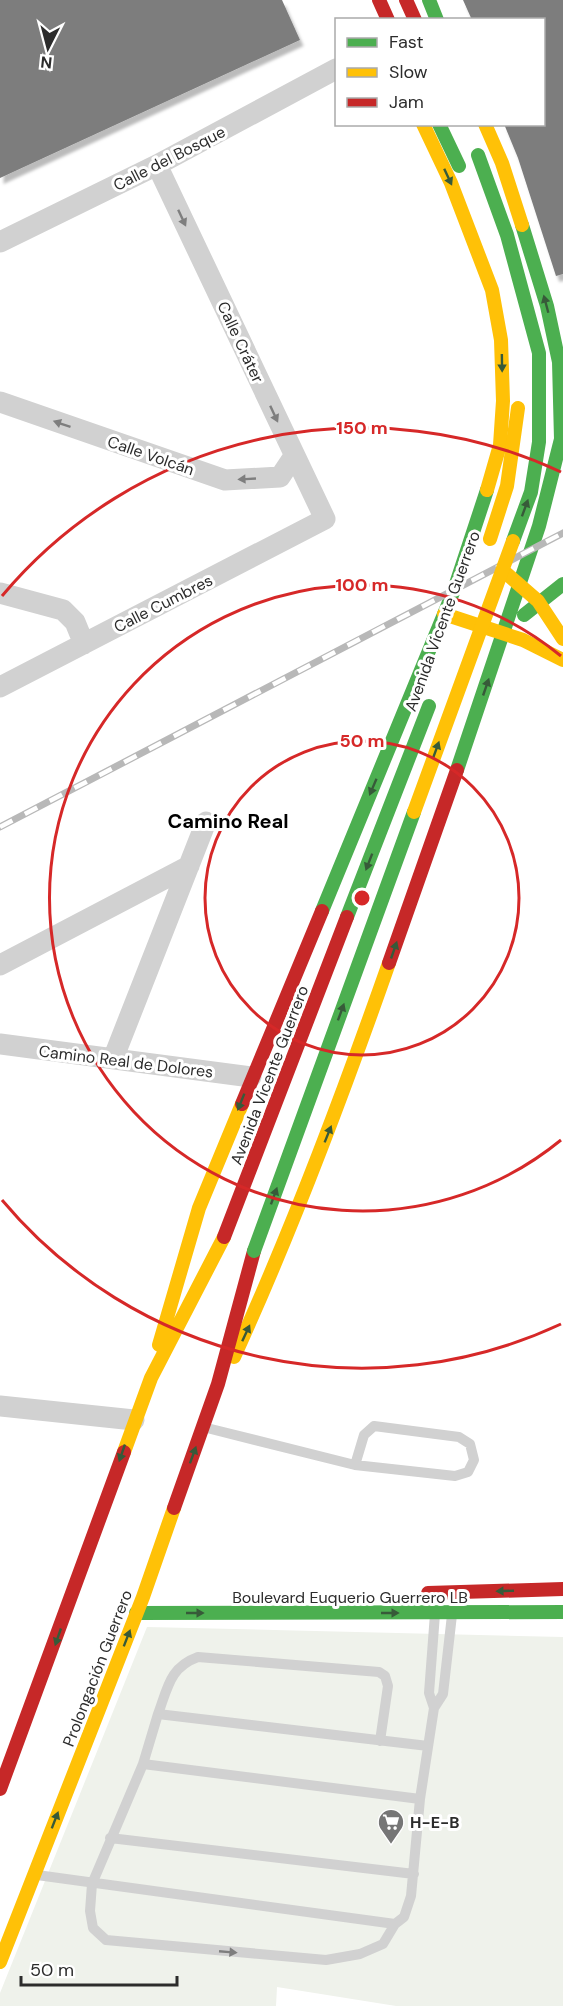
<svg xmlns="http://www.w3.org/2000/svg" width="563" height="2006" viewBox="0 0 563 2006" font-family="'DM Sans',sans-serif">
<defs>
<filter id="shadow"><feDropShadow dx="3.5" dy="6" stdDeviation="1.5" flood-color="#0004"/></filter>
</defs>
<rect width="100%" height="100%" fill="#fff"/>
<!-- green -->
<path fill="#eff2eb" d="M147,1627L563,1637V2006H396L277,1987L276,2006H0V1993Z"/>
<!-- building -->
<path fill="#7d7d7d" filter="url(#shadow)" d="M0,0H282L300,40L0,178Z
M463,0H563V274L556,276L518,158L504,124H543V20H472Z"/>
<g fill="none" stroke-linecap="round" stroke-linejoin="round">
<!-- lane -->
<path stroke="#d1d1d1" stroke-width="10" d="M207,1428L355,1465L455,1476L468,1472L474,1460L470,1444L459,1437L374,1426L364,1435L355,1465
M434,1708L429,1693L435,1614
M158,1714C168,1687 170,1667 198,1657L379,1672L385,1676L388,1686L380,1741
M143,1764L420,1799
M110,1838L414,1874
M37,1875L395,1924L404,1917L411,1896L420,1799L434,1708L443,1694L452,1615
M395,1924L383,1944L360,1954L326,1960L106,1940L93,1928L90,1911L92,1884L143,1764L158,1714L428,1746"/>
<!-- street -->
<path stroke="#d1d1d1" stroke-width="21" d="M0,242L157,165L336,69
M0,402L225,480L280,477L294,456
M0,593L63,610L75,622L84,644
M0,687L325,519L157,165
M0,965L189,866
M0,1044L251,1077
M113,1059L206,822
M0,1406L134,1420"/>
<!-- fast -->
<path stroke="#4caf50" stroke-width="14" d="M429,0L437,20
M439,124L459,166
M524,615L563,584
M457,770L539,526L561,439L559,362L547,306L522,225
M322,911L454,590L487,490
M136,1613L563,1612"/>
<!-- slow -->
<path stroke="#ffc107" stroke-width="14" d="M423,124L451,183L492,290L501,340L503,401L500,445L487,490
M485,124L502,163L522,225
M507,574L538,601L563,639
M444,614L523,640L563,660
M159,1345L199,1208L242,1104
M234,1357C293,1228 342,1097 389,963
M124,1452L151,1378L224,1237
M0,1962L143,1597L174,1508"/>
<!-- jam -->
<path stroke="#c62828" stroke-width="14" d="M379,0L388,20
M406,0L415,20
M389,963L457,770
M242,1104L322,911
M174,1508L218,1384L254,1251
M428,1593L563,1589
M0,1789L124,1452"/>
<!-- rail casing -->
<g stroke="#b8b8b8" stroke-width="7">
<path id="rail" d="M0,827L563,533"/>
</g>
<!-- rail -->
<use href="#rail" stroke="#fff" stroke-width="4.5" stroke-dasharray="14" stroke-linecap="butt"/>
<!-- fast-bridge -->
<path stroke="#4caf50" stroke-width="14" d="M478,155L507,235L539,353V442L531,492L513,541
M347,917L429,706
M254,1251L414,812"/>
<!-- slow-bridge -->
<path stroke="#ffc107" stroke-width="14" d="M490,539L507,486L518,408
M414,812L513,541"/>
<!-- jam-bridge -->
<path stroke="#c62828" stroke-width="14" d="M224,1237L347,917"/>
</g>
<!-- one-way arrows -->
<defs><path id="oneway-solid" d="M-6-.8H1V-3.2L6.5 0L1 3.2V.8H-6Z" transform="scale(1.5)"/></defs>
<g fill="#375a39">
<use href="#oneway-solid" transform="translate(448 177) rotate(65)"/>
<use href="#oneway-solid" transform="translate(546 304) rotate(-105)"/>
<use href="#oneway-solid" transform="translate(502 363) rotate(89)"/>
<use href="#oneway-solid" transform="translate(525 508) rotate(-70)"/>
<use href="#oneway-solid" transform="translate(486 687) rotate(-71)"/>
<use href="#oneway-solid" transform="translate(436 750) rotate(-70)"/>
<use href="#oneway-solid" transform="translate(373 787) rotate(113)"/>
<use href="#oneway-solid" transform="translate(369 862) rotate(111)"/>
<use href="#oneway-solid" transform="translate(394 950) rotate(-71)"/>
<use href="#oneway-solid" transform="translate(341 1012) rotate(-70)"/>
<use href="#oneway-solid" transform="translate(241 1102) rotate(112)"/>
<use href="#oneway-solid" transform="translate(328 1134) rotate(-68)"/>
<use href="#oneway-solid" transform="translate(274 1196) rotate(-70)"/>
<use href="#oneway-solid" transform="translate(246 1333) rotate(-65)"/>
<use href="#oneway-solid" transform="translate(122 1453) rotate(109)"/>
<use href="#oneway-solid" transform="translate(193 1455) rotate(-70)"/>
<use href="#oneway-solid" transform="translate(505 1591) rotate(178)"/>
<use href="#oneway-solid" transform="translate(195 1613)"/>
<use href="#oneway-solid" transform="translate(390 1613)"/>
<use href="#oneway-solid" transform="translate(58 1637) rotate(109)"/>
<use href="#oneway-solid" transform="translate(127 1638) rotate(-69)"/>
<use href="#oneway-solid" transform="translate(55 1820) rotate(-69)"/>
</g>
<g fill="#7e7e7e">
<use href="#oneway-solid" transform="translate(182 218) rotate(65)"/>
<use href="#oneway-solid" transform="translate(274 414) rotate(65)"/>
<use href="#oneway-solid" transform="translate(62 424) rotate(-161)"/>
<use href="#oneway-solid" transform="translate(247 479) rotate(177)"/>
<use href="#oneway-solid" transform="translate(228 1952) rotate(5)"/>
</g>
<!-- distance rings -->
<g fill="none" stroke="#d62828" stroke-width="3">
<circle cx="362" cy="898" r="157"/>
<path d="M561 1140A313 313 0 1 1 561 656"/>
<path d="M561 1324A470 470 0 0 1 2 1200M2 596A470 470 0 0 1 561 472"/>
</g>
<!-- icons -->
<defs>
<g id="supermarket-pin" transform="scale(1.35)"><path d="M0 17L-7.5 6A9.5 9.5 0 1 1 7.5 6Z" fill="#767676" stroke="#fff"/><path d="M-6-5.5h2.5l.6 2H6L4.5 2H-2.5L-4.4-4H-6ZM-1.5 3.2a1.3 1.3 0 1 0 .1 0ZM3 3.2a1.3 1.3 0 1 0 .1 0Z" fill="#fff"/></g>
</defs>
<g fill-rule="evenodd">
<use href="#supermarket-pin" x="391" y="1822"/>
</g>
<g text-anchor="middle" stroke-width="6" stroke-linejoin="round" paint-order="stroke">
<!-- street labels -->
<g font-size="16" fill="#2c2c2c" stroke="#fff">
<text transform="translate(169 158) rotate(-27)" y="6">Calle del Bosque</text>
<text transform="translate(241 342) rotate(65)" y="6">Calle Cráter</text>
<text transform="translate(151 455) rotate(19)" y="6">Calle Volcán</text>
<text transform="translate(163 603) rotate(-27)" y="6">Calle Cumbres</text>
<text transform="translate(442 621) rotate(-70)" y="6">Avenida Vicente Guerrero</text>
<text transform="translate(126 1061) rotate(7)" y="6">Camino Real de Dolores</text>
<text transform="translate(269 1075) rotate(-69)" y="6">Avenida Vicente Guerrero</text>
<text x="350" y="1603">Boulevard Euquerio Guerrero LB</text>
<text transform="translate(97 1668) rotate(-69)" y="6">Prolongación Guerrero</text>
</g>
<!-- poi labels -->
<g font-size="16" font-weight="bold" fill="#2c2c2c" stroke="#fff" text-anchor="start">
<text x="410" y="1828">H-E-B</text>
</g>
<!-- quarter labels -->
<g font-size="20" font-weight="bold" fill="#000" stroke="#fff">
<text x="228" y="828">Camino Real</text>
</g>
</g>
<circle cx="362" cy="898" r="9" fill="#d62828" stroke="#fff" stroke-width="3"/>
<g font-size="18" text-anchor="middle" font-weight="bold" fill="#d62828" stroke="#fff" stroke-width="6" stroke-linejoin="round" paint-order="stroke">
<text x="362" y="434">150 m</text>
<text x="362" y="591">100 m</text>
<text x="362" y="747">50 m</text>
</g>
<!-- legend -->
<rect x="335" y="18" width="210" height="108" fill="#ffffff" stroke="#ababab" stroke-width="1.5"/>
<rect x="347" y="38" width="30" height="9" fill="#4caf50" stroke="#ababab" stroke-width="1.5"/>
<text x="389" y="48" font-size="18" fill="#2c2c2c">Fast</text>
<rect x="347" y="68" width="30" height="9" fill="#ffc107" stroke="#ababab" stroke-width="1.5"/>
<text x="389" y="78" font-size="18" fill="#2c2c2c">Slow</text>
<rect x="347" y="98" width="30" height="9" fill="#c62828" stroke="#ababab" stroke-width="1.5"/>
<text x="389" y="108" font-size="18" fill="#2c2c2c">Jam</text>
<!-- north arrow -->
<g transform="translate(48 48) rotate(186)" stroke="#ffffff" stroke-width="4.5" paint-order="stroke">
<path d="M0-4.5L10 22L0 15L-10 22Z" fill="#2c2c2c"/>
<text y="-9" font-size="16" font-weight="bold" text-anchor="middle" fill="#2c2c2c">N</text>
</g>
<!-- scale -->
<path d="M21 1976v9h156v-9" fill="none" stroke="#2c2c2c" stroke-width="3"/>
<text x="30" y="1976" font-size="18" fill="#2c2c2c" stroke="#ffffff" stroke-width="4.5" paint-order="stroke">50 m</text>
</svg>
